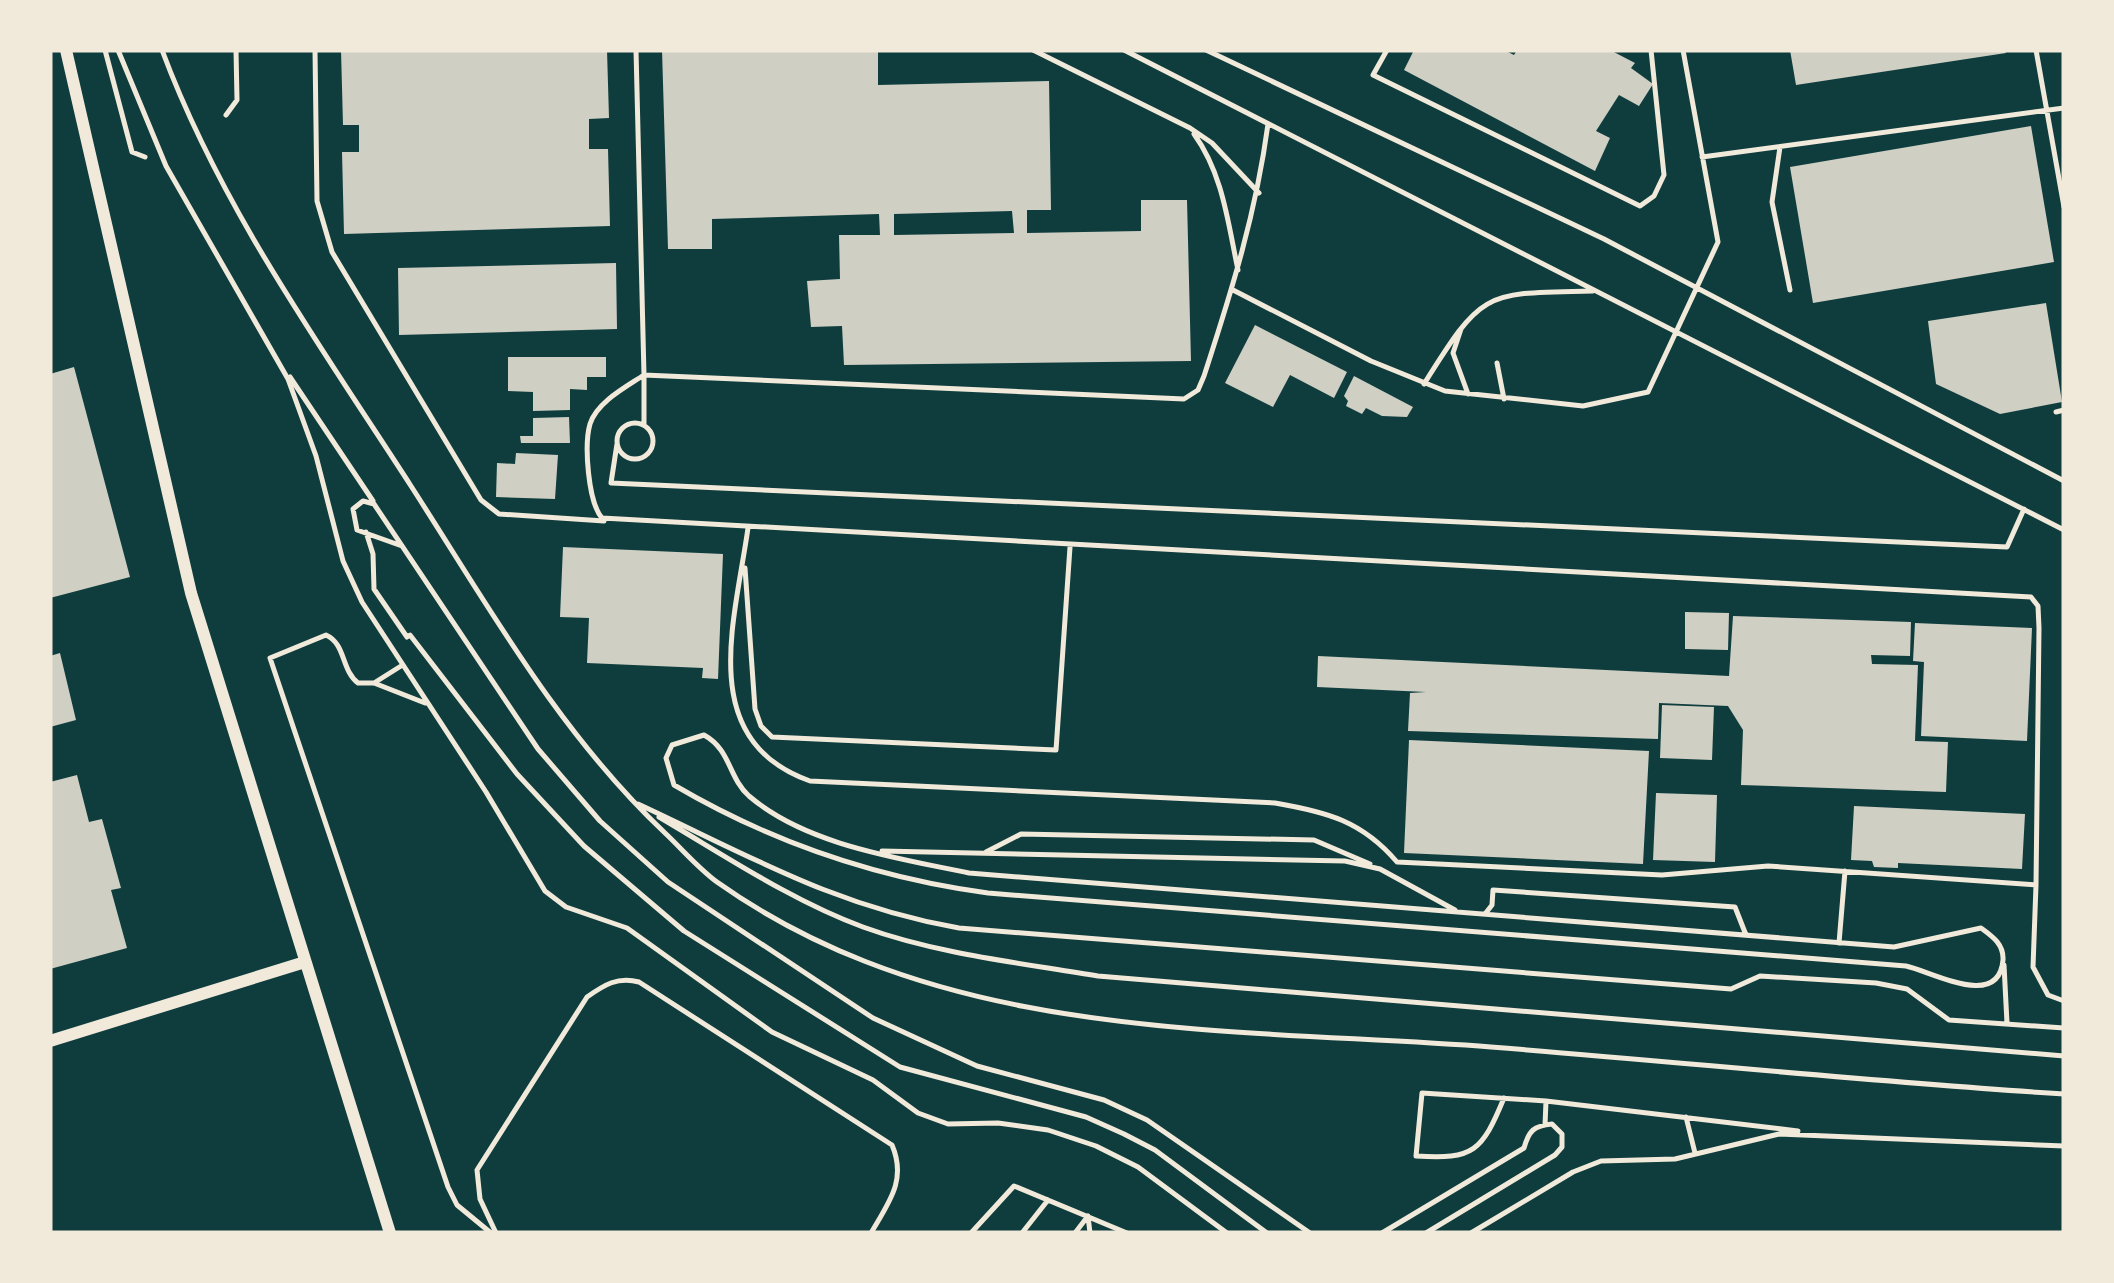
<svg xmlns="http://www.w3.org/2000/svg" width="2114" height="1283" viewBox="0 0 2114 1283" font-family="'Noto Sans',sans-serif">
<rect width="100%" height="100%" fill="#0f3d3e"/>
<!-- building -->
<path fill="#cfcfc3" fill-rule="evenodd" d="M341,50H607L609,118L589,119V149H608L610,226L344,234L342,152H359V125H343Z
M662,50H878V85L1049,81L1051,210H1027V233L1141,231V200H1187L1191,361L844,365L842,326L811,327L807,281L840,279L839,235H880L879,214L712,219V249H668ZM1012,211L1014,233L894,235V214Z
M1414,50H1504L1514,55L1517,50H1610L1635,63L1631,68L1653,84L1639,106L1619,95L1596,131L1610,138L1595,171L1404,70Z
M1790,50H2005L2006,53L1796,85Z
M2031,126L2054,262L1813,303L1790,167Z
M616,263L617,329L399,335L398,268Z
M2046,303L2062,402L2000,414L1936,384L1928,321Z
M1255,325L1347,372L1334,398L1290,375L1273,407L1225,383Z
M508,357H606V377H587V390L570,389V410L533,411V392L508,391Z
M74,367L130,577L50,598V374Z
M1354,376L1413,407L1407,417L1382,416L1366,408L1362,414L1346,406L1348,401L1344,396Z
M569,417L570,443H521L520,436H533V418Z
M516,453L558,455L555,499L496,497L497,463L515,464Z
M563,547L723,554L718,679L702,678L703,668L587,663L589,618L560,617Z
M1685,612L1729,613L1728,650L1685,649Z
M1733,616L1911,622L1910,656L1871,655L1872,664L1918,665L1915,741L1948,742L1946,792L1741,785L1743,730L1728,706L1659,703L1658,739L1408,731L1410,693L1426,692L1317,687L1318,656L1729,676Z
M1915,623L2032,628L2027,741L1921,736L1924,662L1913,661Z
M60,653L76,720L50,727V656Z
M1662,705L1714,707L1712,760L1660,758Z
M1409,740L1649,751L1643,864L1404,853Z
M77,775L89,822L102,819L121,888L111,890L127,948L50,969V782Z
M1656,793L1717,795L1715,862L1653,860Z
M1854,806L2025,814L2022,869L1898,863V868L1874,867L1872,861L1851,860Z"/>
<g fill="none" stroke-linecap="round" stroke-linejoin="round">
<!-- service -->
<path stroke="#f1e9da" stroke-width="5" d="M105,50L132,152L145,157
M118,50L166,166L288,379L316,456L343,561L362,602L486,792L545,891L566,907L627,928L772,1032L873,1080L918,1113L948,1124L998,1123L1048,1130L1096,1146L1138,1167L1227,1233
M162,50C221,208 320,345 411,486C489,607 559,733 665,833C682,849 698,868 717,882C944,1043 1226,1027 1491,1047C1682,1062 1873,1082 2064,1094
M315,50L317,201L332,252L481,500L499,514L604,521
M636,50L644,375C626,387 597,402 590,424C584,445 588,502 602,518L2031,597L2038,606L2039,628L2036,885L1768,866L1662,875L1397,862C1362,821 1327,812 1275,803L810,781C695,740 735,621 748,528
M1033,50L1190,128L1212,143L1259,193
M1124,50L2064,530
M1206,50L1604,239L2064,481
M1387,50L1373,75L1640,206L1654,196L1664,175L1651,50
M2036,50L2064,207
M226,115L237,100L236,50
M1194,134C1223,174 1228,223 1238,270
M1780,147L1772,202L1790,290
M1702,157L2064,108
M1233,290L1371,361L1445,391L1583,406L1648,392L1718,242L1683,50
M1461,329L1453,353L1468,394
M1497,363L1504,399
M290,377L373,501
M1424,384C1483,290 1483,293 1593,291
M2056,412L2064,410
M617 441a18 18 0 1 1 36 0a18 18 0 1 1-36 0Z
M644,425V375L1184,399L1198,390L1204,376C1232,290 1256,213 1268,124
M617,444L611,483L2007,547L2024,509
M366,532L373,554L374,589L407,637L410,635L517,774L584,846L684,931L900,1067L1086,1117L1124,1134L1155,1150L1267,1233
M402,546L357,530L353,509L363,501L374,504L538,749L600,821L668,882L873,1018L977,1066L1104,1100L1147,1120L1310,1233
M745,568L755,709L761,726L772,737L1056,750L1070,547
M374,683L401,666
M425,703L374,683H358C341,670 346,644 326,635L270,658L448,1187L457,1205L491,1233
M704,735C731,750 728,777 749,796C806,845 898,858 969,873L1894,947L1981,928C1992,936 2004,944 2003,960C1999,1010 1933,972 1906,966L988,893C877,878 771,842 674,785L666,758L672,745Z
M638,804C750,856 834,906 959,928L1731,989L1760,976L1876,983L1907,989L1949,1020L2064,1028
M659,817C724,855 792,901 863,927C937,954 1021,963 1098,976L2064,1056
M882,851L1345,861L1380,869L1455,910
M986,852L1021,834L1314,840L1370,864
M2036,885L2033,967L2048,995L2064,1001
M1485,914L1492,905L1493,890L1735,907L1746,935
M1839,943L1845,871
M2004,965L2007,1023
M1504,1098C1482,1151 1474,1160 1416,1156L1422,1093L1546,1101
M1686,1117L1695,1153
M1545,1125L1546,1101L1798,1131
M1088,1216L1090,1233
M496,1233L480,1199L477,1170L587,997C604,985 618,976 639,982L892,1145C907,1180 889,1202 871,1233
M971,1233L1014,1186L1127,1233
M1022,1233L1048,1200
M1075,1233L1088,1216
M1382,1233L1524,1148C1529,1130 1534,1126 1552,1124L1562,1134V1147L1555,1155L1426,1233
M1471,1233L1573,1172L1601,1161L1675,1159L1779,1134L2064,1146"/>
<!-- tertiary -->
<path stroke="#f1e9da" stroke-width="12" d="M66,50L191,593L390,1233
M50,1041L305,962"/>
</g>
<!-- border -->
<rect width="2114" height="1283" fill="none" stroke="#f1e9da" stroke-width="105"/>
</svg>
